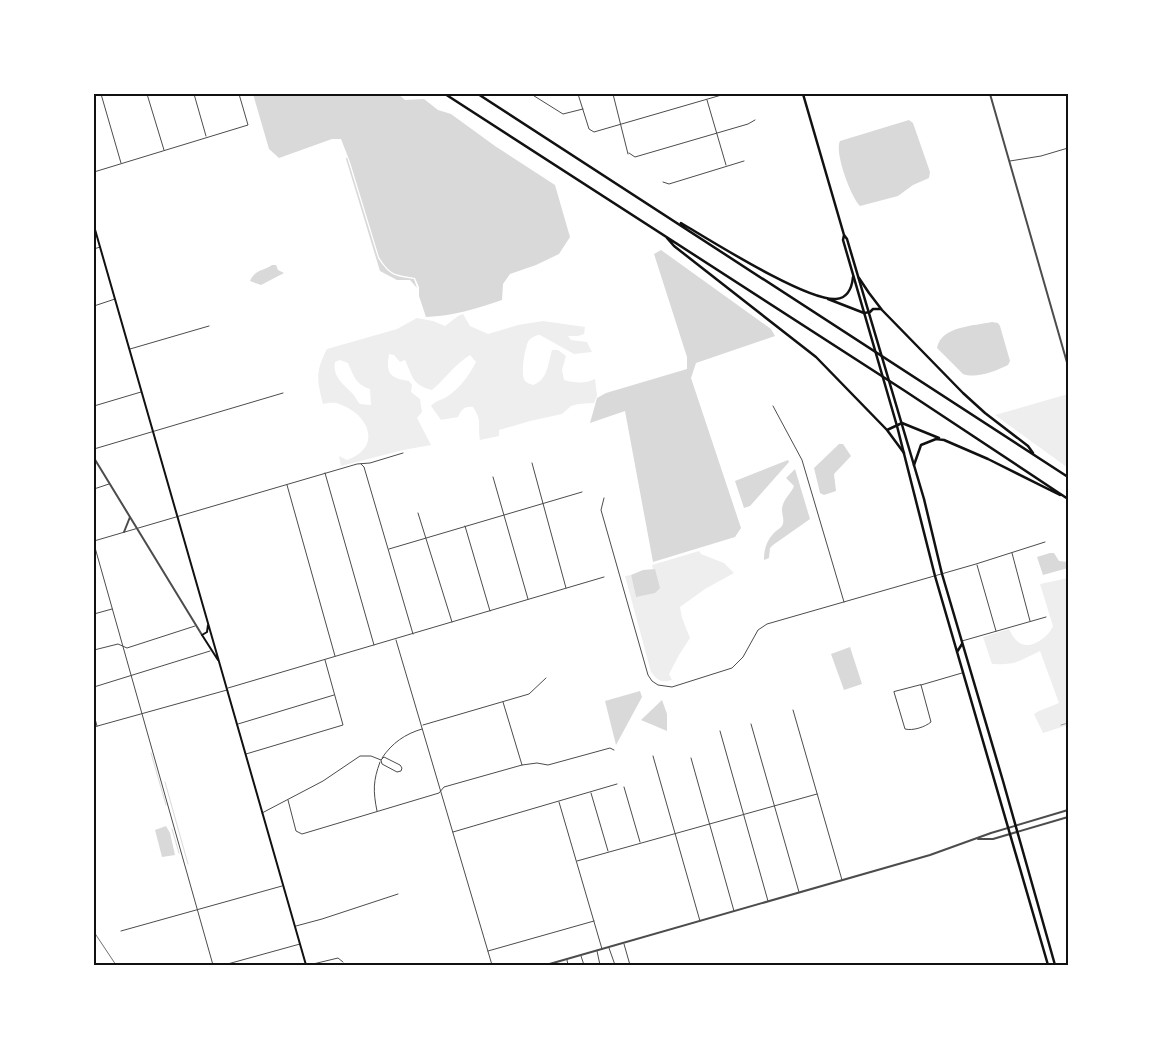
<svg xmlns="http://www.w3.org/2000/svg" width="1162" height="1059" viewBox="0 0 1162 1059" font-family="Literata,serif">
<rect width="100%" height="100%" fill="#fff"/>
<!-- green -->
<path fill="#eee" fill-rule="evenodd" d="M463,314L470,326L488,334L518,325L543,321L585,327L584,334L578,336H568L571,340L587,342L592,352L574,354L540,335C536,335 532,337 529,340C525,346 520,375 525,381C527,383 530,384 533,385C548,380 548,363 552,350H558L566,356L562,370L564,380C574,383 586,384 595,379L597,396L594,403L578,404L571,406L562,414L530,421L499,430V436L480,440C477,424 483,422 473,407C464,406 461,410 458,417L441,420L431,406C436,400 443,400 448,396C460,388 470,374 476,362L470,355C455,364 445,379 432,390C412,385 413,377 405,360L400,362L394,355L389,354C386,373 389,378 409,381L412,385L411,392L420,399L422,412L417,418L431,445L403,450L341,466L339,456L347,460C383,447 369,414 339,404C335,402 328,403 323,404C317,380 315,372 327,349L397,329L417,318L433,321L445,326L458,316ZM340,360L348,363C354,376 355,384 370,389L371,405L360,404C357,401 355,396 352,393C344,385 332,377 335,362Z
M1068,394V468L995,415Z
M699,551L701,554L724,563L734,573L705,589L680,607L682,618L690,638L679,655L669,674L672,680C661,683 658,681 651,672L625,576L631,575L636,597L655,570L653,569L652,565Z
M1068,578V725L1043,733L1034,714L1039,711L1059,703L1040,651C1019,661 1017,665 992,664L983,637L1009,629C1011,633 1013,637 1016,640C1028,653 1048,638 1053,626L1040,584Z"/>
<!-- water -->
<path fill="#d9d9d9" d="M253,94H398L405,100L424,99L438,110L451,114L495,146L555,185L570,237L559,254L536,265L510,274L503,284L502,300C476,309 453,316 426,317L419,296V287L415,278C395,274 391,276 379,257L350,162L341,139H332L279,158L269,149Z
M909,120L913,123L930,172L929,178L913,185L898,196L860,206C851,197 834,152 840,141Z
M347,157L378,258C390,276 394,276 414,279L417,288L410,280H397L380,271L346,159Z
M661,250L771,329L775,336L696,363L691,378L741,528L735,537L653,562L625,411L590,423L597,398L606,393L687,369V357L654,254Z
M272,265H276L278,270L284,273L261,285L250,281C255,269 264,271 272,265Z
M992,322L998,323L1000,326L1010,361L1008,365C996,371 976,379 963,374L937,348C941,326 974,326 992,322Z
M839,444H843L851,456L834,474L836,491L824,495L820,493L814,468Z
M788,460L789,462L750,506L744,508L735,481Z
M795,469L810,519L773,545L770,548L769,558L764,560C764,550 766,542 773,534C775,531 780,529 782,526C785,520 782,516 782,510C782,500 791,494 794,486L786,478Z
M1050,553H1054L1059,561L1068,562V568L1043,575L1037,557Z
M655,569L660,588L655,593L636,597L631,575L643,570Z
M850,647L862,684L844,690L831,654Z
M640,691L642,697L616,745L605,701Z
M662,700L667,714V731L641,720Z
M166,826L170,833L175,855L162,857L155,830Z"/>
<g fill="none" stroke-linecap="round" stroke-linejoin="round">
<!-- stream -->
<path stroke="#d9d9d9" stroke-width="1" d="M151,753L166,805
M165,782L188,864
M172,829L179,853"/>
<!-- service -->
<path stroke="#4c4c4c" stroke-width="0.5" d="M1061,725L1068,723"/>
<!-- minor -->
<path stroke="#4c4c4c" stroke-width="1" d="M101,94L121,163
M147,94L164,150
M194,94L206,136
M531,94L563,114L583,109
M578,94L589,129L594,132L725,94
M613,94L628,154
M707,100L726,165
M629,153L635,157L748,124L755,120
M1010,161L1041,156L1068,148
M94,172L248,125L239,94
M663,182L669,184L744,161
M94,249L100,247
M94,306L115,299
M130,349L209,326
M94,406L141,392
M773,406L802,460L844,602
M94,449L283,393
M532,463L566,588
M361,464L364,467L413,634
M325,473L374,645
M493,477L528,599
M287,485L335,656
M94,489L109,484
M604,498L601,510L648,675L652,681L658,685L672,687L732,668L743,657L758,630L767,624L976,564L1045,542
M418,513L452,622
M465,526L490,611
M94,541L357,464L370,463L403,453
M94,544L213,965
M389,549L582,492
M1012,553L1030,621
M977,565L996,631
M94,614L112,609
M396,640L492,965
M962,641L1046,617
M94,650L118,644L127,648L195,626
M921,685L931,722C925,727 913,731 905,729L894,692Z
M921,685L962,673
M94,687L210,651
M228,688L604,577
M503,702L522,765
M793,710L842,880
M94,715L97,726
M238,724L334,695
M751,724L799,892
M423,725L529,694L546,678
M94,727L227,690
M720,731L768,901
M246,754L343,725L325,660
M653,756L700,921
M382,758C392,743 405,734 422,729
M691,758L734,911
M624,787L640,842
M591,793L608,851
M288,800L296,831L302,834L439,793L444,787L522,765L537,763L548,765L610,748L614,750
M559,802L602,949
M377,811C373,791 373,781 380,762
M262,813L323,781L360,756H371L381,760L384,757L400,765L402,768L401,771L397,772L382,764L381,760
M453,832L617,784
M577,861L817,794
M296,926L322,919L398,894
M121,931L282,886
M624,944L630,965
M609,948L615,965
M488,951L594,921
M597,951L600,965
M581,956L584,965
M567,960L568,965
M224,965L300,944
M309,965L338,958L343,962"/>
<!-- tertiary -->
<path stroke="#4c4c4c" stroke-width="2" d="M990,94L1068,366
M94,458L202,635
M124,532L130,517
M978,839H993L1068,817
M546,965L930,855L991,833L1068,810"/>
<!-- secondary -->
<path stroke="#111" stroke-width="2" d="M94,226L220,665
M208,625L207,632L202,635L218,660
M220,665L306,965"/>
<!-- primary -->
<path stroke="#111" stroke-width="2.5" d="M803,94L844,235L847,239L924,499L942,574L1003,781L1055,965
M844,235L843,240L897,426L935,576L1048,965
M957,652L962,644"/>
<!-- motorway -->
<path stroke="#111" stroke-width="2.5" d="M445,94L905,391L1068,499
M478,94L1068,477
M681,223C710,240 806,301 836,299C848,298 852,287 853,277
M667,238L674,246L816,357L887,430L904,453
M859,278L869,293L882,310L963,393L985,413L1028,446L1033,453
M828,299L864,313L870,312L873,309H881
M887,430L902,423L939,438
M914,465L921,445L936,439L944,440L988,459L1060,495"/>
<!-- rail -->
<path stroke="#707070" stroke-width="1" d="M94,932L116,965"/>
</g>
<!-- border -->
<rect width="1162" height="1059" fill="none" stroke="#ffffff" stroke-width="190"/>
<rect x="95" y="95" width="972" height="869" fill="none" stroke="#111" stroke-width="2"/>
</svg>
